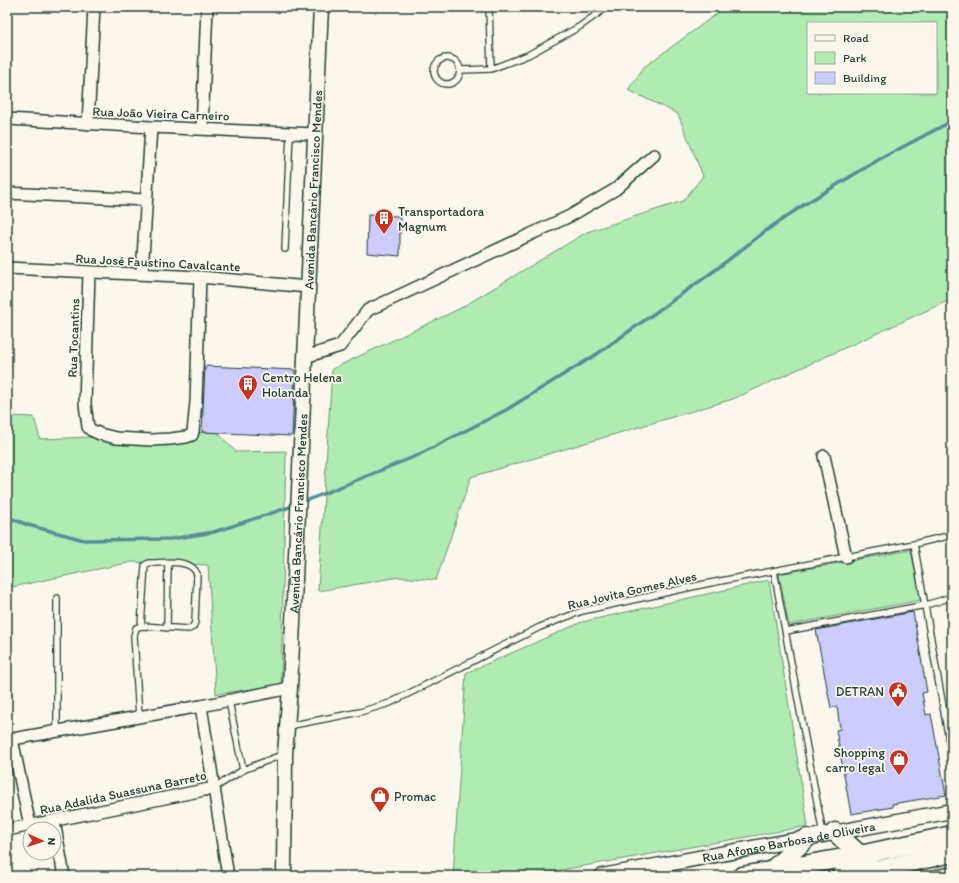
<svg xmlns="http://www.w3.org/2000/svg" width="959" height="883" viewBox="0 0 959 883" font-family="Itim,sans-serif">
<rect width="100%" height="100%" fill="#fbf7ec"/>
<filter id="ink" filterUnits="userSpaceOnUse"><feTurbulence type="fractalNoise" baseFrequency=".025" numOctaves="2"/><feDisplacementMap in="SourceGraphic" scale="8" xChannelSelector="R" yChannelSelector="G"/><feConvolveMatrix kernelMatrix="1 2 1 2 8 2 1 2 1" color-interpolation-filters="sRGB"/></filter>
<g filter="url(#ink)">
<!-- green -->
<path fill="#b0ecb2" stroke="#689473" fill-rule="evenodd" d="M726,7H952V299L733,399L471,477L436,580L399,577L318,591L332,369L459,309L587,232L683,201L703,176L678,114L628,90L644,67ZM808,23H936V93H808Z
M7,416L34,417L40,439L217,432L236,452L286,451L281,685L216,694L208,565L132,562L7,588Z
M911,550L921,600L789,625L779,574Z
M769,580L808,826L528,876H453L466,673L582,622Z"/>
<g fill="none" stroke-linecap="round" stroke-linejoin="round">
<!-- stream -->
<path stroke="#578f99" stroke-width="3.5" d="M308,500L416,456L506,410L597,354L714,271L768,229L805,204L878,160L952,121
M7,517L28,525L84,540L171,539L214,532L293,506"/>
</g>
<!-- building -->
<path fill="#ccf" stroke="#1f3d34" d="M368,215L400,216V256L367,253Z
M205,366L295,370L292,436L202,432Z
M913,612L927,692L922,693L926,715L931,714L946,795L892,804L893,807L851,814L836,730L840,729L837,707L831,708L816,630Z"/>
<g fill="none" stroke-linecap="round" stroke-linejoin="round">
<!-- service casing -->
<g stroke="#1f3d34" stroke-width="8">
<path id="service" d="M489,7L491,69
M434 71a13 13 0 1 1 26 0a13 13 0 1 1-26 0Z
M460,70L491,69L528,55L579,27L607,7
M285,249L290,133
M914,544L952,757
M774,571L823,834
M167,628L168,563
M786,631L926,605L952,597
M229,701L243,770
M139,717L134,636L136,628L141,626L189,629L193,627L195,622L197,574C191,558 164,563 149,563L145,565L141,626
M288,726L360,712L390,703L540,627L582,611L705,584L914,544L952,535
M57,732V598
M214,788L243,770L284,754"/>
</g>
<!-- minor casing -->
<g stroke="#1f3d34" stroke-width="14">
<path id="minor" d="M7,119L151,127L315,134
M88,124L94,7
M202,129L207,7
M7,193L145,200
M7,268L200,277L308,287
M89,272L85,404L88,427L91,430L100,434L116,438L152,440L170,439L186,437L192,435L193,432L196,402L200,277
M142,274L151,127
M305,357L340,346L368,310L570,216L616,189L654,155
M824,456L846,557
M201,706L228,876
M12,739L30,826
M7,740L201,706L290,688
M54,821L64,876
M7,830L214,788
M936,876L952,873"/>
</g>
<!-- tertiary casing -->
<g stroke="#1f3d34" stroke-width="17">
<g id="tertiary">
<path id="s1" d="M284,876L285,754L290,688L321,7"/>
<path id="s2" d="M602,876L952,811"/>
</g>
</g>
<!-- trunk casing -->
<g stroke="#1f3d34" stroke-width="21">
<path id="trunk" d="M835,832L860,855
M771,871L807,838
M742,876L860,855L952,835
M841,876L886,868L952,853"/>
</g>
<!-- service -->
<use href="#service" stroke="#fbf7ec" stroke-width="5.5"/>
<!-- minor -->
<use href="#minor" stroke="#fbf7ec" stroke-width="11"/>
<!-- tertiary -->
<use href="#tertiary" stroke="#fbf7ec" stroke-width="14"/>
<!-- trunk -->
<use href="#trunk" stroke="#fbf7ec" stroke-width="18"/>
</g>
</g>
<!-- icons -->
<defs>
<g id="building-pin" transform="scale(1)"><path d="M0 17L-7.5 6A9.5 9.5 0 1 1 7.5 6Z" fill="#c8321e" stroke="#fbf7ec"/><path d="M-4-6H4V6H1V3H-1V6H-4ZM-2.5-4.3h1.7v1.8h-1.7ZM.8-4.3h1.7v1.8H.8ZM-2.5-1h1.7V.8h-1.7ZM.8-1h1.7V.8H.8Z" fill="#fff"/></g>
<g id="civic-pin" transform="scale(1)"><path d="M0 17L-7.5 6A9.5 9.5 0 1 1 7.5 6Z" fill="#c8321e" stroke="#fbf7ec"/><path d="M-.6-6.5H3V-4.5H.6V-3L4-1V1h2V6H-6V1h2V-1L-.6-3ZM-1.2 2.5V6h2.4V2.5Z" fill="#fff"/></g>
<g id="shop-pin" transform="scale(1)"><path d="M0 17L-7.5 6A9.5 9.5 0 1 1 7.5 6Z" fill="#c8321e" stroke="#fbf7ec"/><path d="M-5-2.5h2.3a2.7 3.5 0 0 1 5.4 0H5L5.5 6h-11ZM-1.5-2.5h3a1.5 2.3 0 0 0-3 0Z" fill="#fff"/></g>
</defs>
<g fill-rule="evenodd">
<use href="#building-pin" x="384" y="218"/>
<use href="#building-pin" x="248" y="384"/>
<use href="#civic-pin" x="898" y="691"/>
<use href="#shop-pin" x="899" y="759"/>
<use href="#shop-pin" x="380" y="796"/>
</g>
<g text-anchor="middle" stroke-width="3.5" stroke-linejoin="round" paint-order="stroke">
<!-- street labels -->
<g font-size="13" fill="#1f3d34" stroke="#fbf7ec">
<text transform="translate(161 113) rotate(2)" y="5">Rua João Vieira Carneiro</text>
<text dy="5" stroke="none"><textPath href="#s1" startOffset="687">Avenida Bancário Francisco Mendes</textPath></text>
<text transform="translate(158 262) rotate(3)" y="5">Rua José Faustino Cavalcante</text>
<text transform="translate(73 338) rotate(-88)" y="5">Rua Tocantins</text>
<text dy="5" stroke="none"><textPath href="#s1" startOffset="363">Avenida Bancário Francisco Mendes</textPath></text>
<text transform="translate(632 590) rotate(-13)" y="5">Rua Jovita Gomes Alves</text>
<text transform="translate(123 792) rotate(-12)" y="5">Rua Adalida Suassuna Barreto</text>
<text dy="5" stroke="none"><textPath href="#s2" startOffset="190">Rua Afonso Barbosa de Oliveira</textPath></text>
</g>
<!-- poi labels -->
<g font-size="13" fill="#1f3d34" stroke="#fbf7ec" text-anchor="start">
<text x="398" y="216">Transportadora<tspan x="398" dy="15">Magnum</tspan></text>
<text x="262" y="382">Centro Helena<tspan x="262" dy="15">Holanda</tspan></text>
<text x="884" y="696" text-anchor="end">DETRAN</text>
<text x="885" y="757" text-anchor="end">Shopping<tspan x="885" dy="15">carro legal</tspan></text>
<text x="394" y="801">Promac</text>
</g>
</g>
<!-- margin -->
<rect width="959" height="883" fill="none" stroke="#fbf7ec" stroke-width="24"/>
<rect x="12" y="12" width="935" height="859" fill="none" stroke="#1f3d34" stroke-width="1.5" filter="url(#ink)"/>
<!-- legend -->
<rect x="807" y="22" width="130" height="72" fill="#fbf7ec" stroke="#a3ada2"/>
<rect x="815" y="35" width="20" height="6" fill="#fbf7ec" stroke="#a3ada2"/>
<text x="843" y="42" font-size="12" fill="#1f3d34">Road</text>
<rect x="815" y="52" width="20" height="12" fill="#b0ecb2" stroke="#a3ada2"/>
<text x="843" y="62" font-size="12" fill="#1f3d34">Park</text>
<rect x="815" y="72" width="20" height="12" fill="#ccccff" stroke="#a3ada2"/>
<text x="843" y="82" font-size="12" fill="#1f3d34">Building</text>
<!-- north arrow -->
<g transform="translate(42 841) rotate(93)"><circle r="19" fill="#fbf7ec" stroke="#a3ada2"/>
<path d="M0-3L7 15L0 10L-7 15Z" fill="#c8321e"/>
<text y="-6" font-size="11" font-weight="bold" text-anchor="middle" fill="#1f3d34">N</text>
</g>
</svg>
